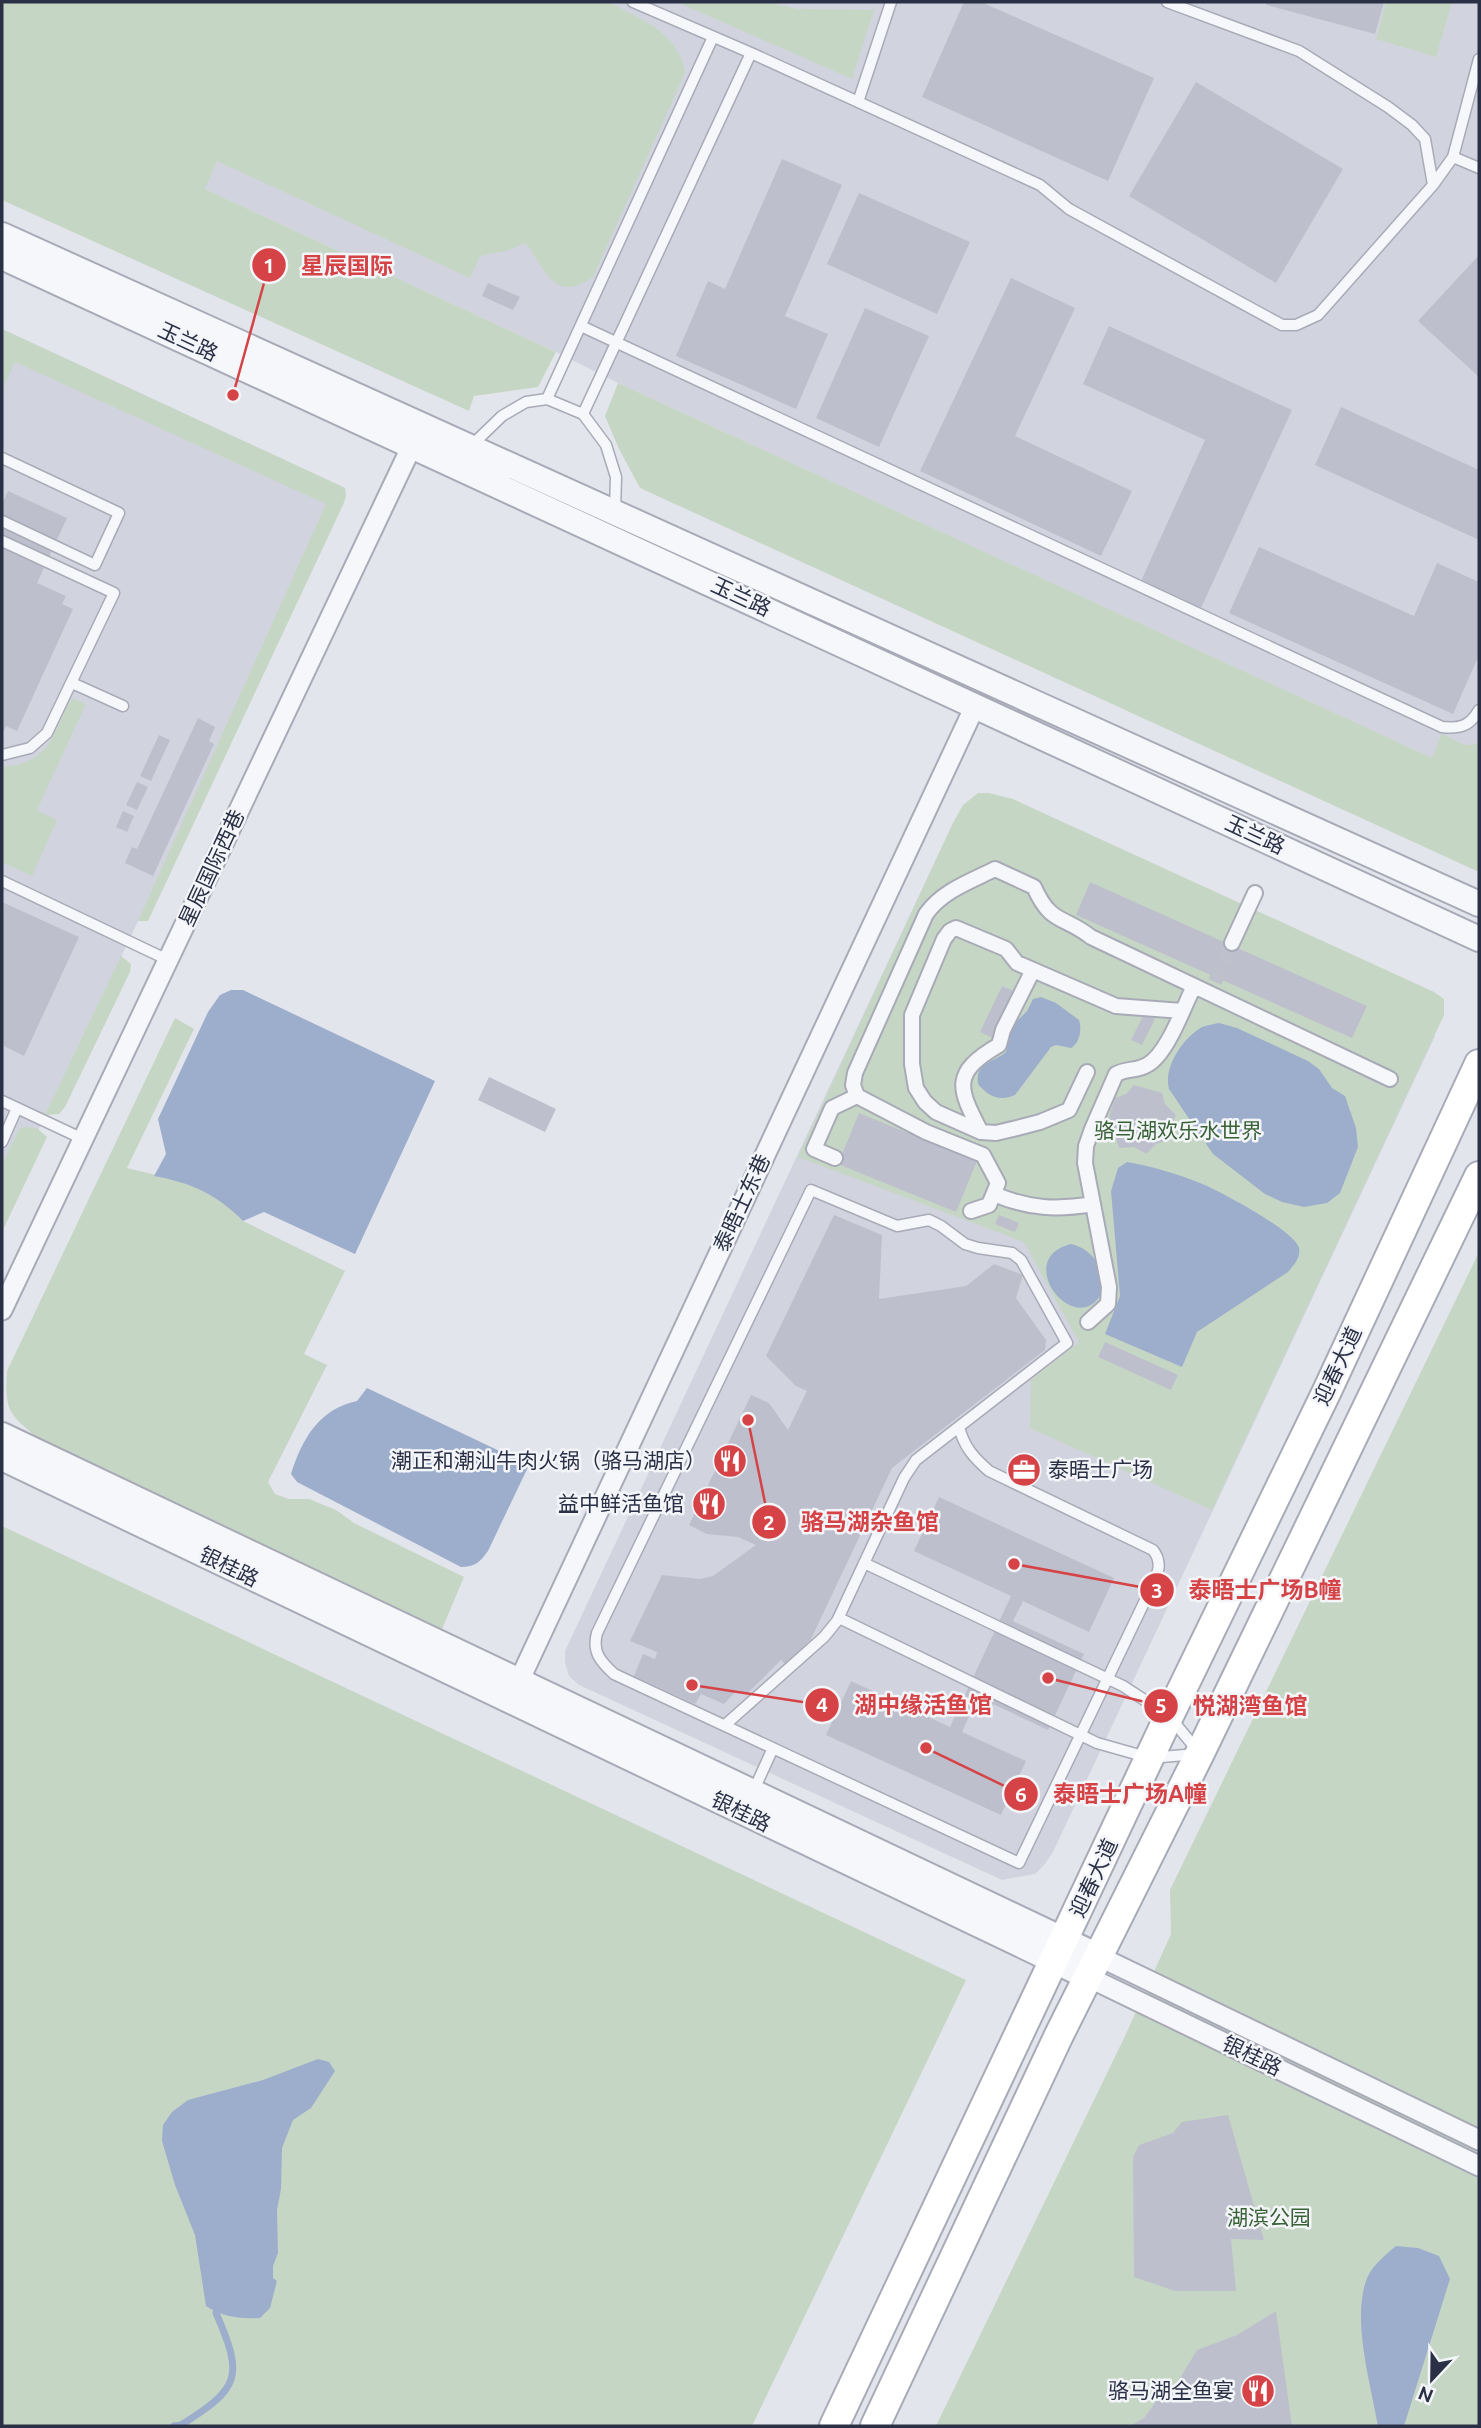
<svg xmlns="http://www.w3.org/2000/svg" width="1481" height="2428" viewBox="0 0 1481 2428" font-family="Ubuntu,'Noto Sans SC',sans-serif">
<rect width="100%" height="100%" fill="#e3e5ec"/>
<!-- built -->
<path fill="#d1d4de" d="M2,2H1479V780L618,383L556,352L56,120Z
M2,329L345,488L2,1206Z
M953,823L1435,1036L1053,1852L1045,1864L1035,1874L1002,1880L579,1685L569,1676L565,1663V1651Z"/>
<!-- green -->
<path fill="#c6d6c4" d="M2,2H608C639,18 680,33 685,73L593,277C555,304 546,271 526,243L506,251L480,256L470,278L217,161L205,189L556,352L538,387L474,396L469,411L2,200Z
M677,2H766L797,9L874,10L852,79Z
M1386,2H1452L1436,57L1376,39Z
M2,329L345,488L346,496L343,505L148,921H138L326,504L15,362L2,390Z
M618,383L1432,758L1442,733C1454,740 1466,750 1479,742V872L640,488L619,449L605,416Z
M73,699L86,704L37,810L57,820L32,876L2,862V767C48,764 52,737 70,701Z
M978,793H989L1013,799L1434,992L1444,999V1015L1212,1510L1030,1428L1031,1380L1079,1342L1024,1242L798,1157L953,823L963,805Z
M121,956L131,964L130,972L65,1107L59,1114L45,1115Z
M175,1018L194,1029L127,1168L181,1181L210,1194L229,1207L243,1221L345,1271L304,1354L327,1365L268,1482L275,1494L289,1499H309L336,1510L354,1523L464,1577L442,1629L37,1437C7,1413 5,1409 7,1371Z
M29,1127L38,1129L47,1137L2,1232V1164L20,1128Z
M1479,1252V2426H936L1125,2036L1171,1934L1170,1890Z
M2,1526L966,1980L752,2426H2Z"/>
<!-- water -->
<path fill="#9daecd" d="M231,990H243L435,1081L355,1254L264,1212L243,1221C216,1194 192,1183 154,1176L166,1154L158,1119L208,1012L220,995Z
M1041,997L1056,1003L1079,1020C1082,1029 1080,1043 1071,1048L1056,1045L1051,1047L1015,1095C999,1102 988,1096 978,1084C975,1062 993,1063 1006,1052L1012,1026L1027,1011L1033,999Z
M1219,1023L1237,1028L1308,1061L1319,1069L1332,1088L1345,1096L1356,1128L1358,1147L1340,1193L1327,1203L1304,1207L1282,1202L1265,1194L1213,1154L1169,1089C1163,1067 1183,1038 1202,1027C1207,1025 1214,1024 1219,1023Z
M1127,1162C1151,1166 1178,1174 1200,1183C1218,1190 1295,1231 1299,1248C1301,1257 1294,1265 1288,1272L1197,1332L1182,1367L1105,1334L1120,1296L1111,1191L1118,1168Z
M1071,1244C1078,1246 1084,1248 1090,1254C1102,1265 1109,1291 1094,1303C1064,1326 1017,1257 1071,1244Z
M367,1388L529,1465L488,1551C480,1562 475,1567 461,1567L297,1482L291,1474C302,1439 319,1409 357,1401Z
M318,2059L329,2062L335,2071L311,2108L293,2120L282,2148L281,2189L277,2210L278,2253L273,2266V2278L277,2281L270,2308L260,2318C241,2319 222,2317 206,2306L195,2235L175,2185L162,2141L163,2125L172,2112L188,2100L263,2080Z
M1396,2246L1418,2248L1439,2256L1450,2279L1404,2426H1378C1371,2385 1353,2325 1365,2284C1369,2268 1384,2256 1396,2246Z"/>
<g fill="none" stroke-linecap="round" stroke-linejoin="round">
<!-- stream -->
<path stroke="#9daecd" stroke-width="7" d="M174,2426L181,2425C240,2388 244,2377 216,2313"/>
</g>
<!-- building -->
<path fill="#bdc0cc" d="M964,2H981L1154,78L1108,181L922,97Z
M1266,2H1384L1375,34L1266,5Z
M1196,82L1343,169L1276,283L1129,196Z
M782,159L842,185L785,316L828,334L796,409L676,356L708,281L725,289Z
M859,193L970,242L937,314L827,264Z
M1479,255V377L1418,321Z
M1011,278L1075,308L1015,436L1132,491L1101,556L920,471Z
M488,283L520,297L513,310L482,296Z
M865,308L929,336L879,447L816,418Z
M1109,326L1292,410L1201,608L1141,581L1205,440L1083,384Z
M1341,407L1479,470V540L1315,465Z
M8,491L67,518L37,583L66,596L62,604L73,609L17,731L6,726L2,735V504Z
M1259,547L1414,616L1437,563L1479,582V655L1453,714L1229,613Z
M198,718L215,727L209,741L214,744L153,876L125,863L132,847L137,849Z
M159,735L170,740L151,781L140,776Z
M137,782L148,787L137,810L126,805Z
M123,811L134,816L127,832L116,827Z
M1090,882L1367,1006L1352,1038L1076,915Z
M2,902L79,937L24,1056L2,1045Z
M1002,986L1014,991L993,1038L980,1032Z
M1144,1014L1155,1019L1142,1045L1131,1040Z
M489,1077L556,1109L545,1132L478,1100Z
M1134,1085L1162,1093L1165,1104L1176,1115L1170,1127V1139L1156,1144L1146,1154L1134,1147L1119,1148L1115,1135L1107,1124L1115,1098L1126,1094Z
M859,1113L977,1161L956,1212L838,1164Z
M834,1215L882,1235L879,1299L966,1286L994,1264L1023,1275L1016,1298L1046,1340L1045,1350L892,1468L811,1639L786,1665L781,1660L747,1694L737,1690L724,1704L701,1694L695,1704L634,1676L643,1654L655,1659L657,1652L630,1641L662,1575L700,1579L713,1576L756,1545L738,1537L707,1534L689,1525L751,1395L769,1403L788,1430L807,1391L796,1386L766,1356Z
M999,1215L1019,1223L1015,1232L995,1224Z
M1105,1342L1178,1375L1171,1390L1098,1357Z
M939,1497L1114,1578L1089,1632L1023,1601L1013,1621L1084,1654L1048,1730L978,1697L962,1732L1026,1761L1001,1815L826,1735L851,1681L950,1727L1011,1596L914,1551Z
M1228,2115L1264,2240L1231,2239L1236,2291H1175L1134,2277L1133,2157L1139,2145L1173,2133L1182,2122Z
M1276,2311L1292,2426H1130L1144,2418L1157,2400L1174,2388L1197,2350L1237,2335Z"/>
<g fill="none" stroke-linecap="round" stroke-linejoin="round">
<!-- pedestrian-tunnel -->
<path stroke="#bec1cb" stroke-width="14" stroke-dasharray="14 7" stroke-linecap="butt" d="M1215,982L1232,943"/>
<!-- service casing -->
<g stroke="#a8abb7" stroke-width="13">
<path id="service" d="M633,2L751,53L1040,185L1069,209L1282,325H1296L1318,315L1433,185L1453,157L1479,59
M1167,2L1299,51L1388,107L1412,125L1425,139L1433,185
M858,102L891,2
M1453,157L1479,168
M581,326L1442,727C1460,729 1470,726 1479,710
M547,399L713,37
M583,414L751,53
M471,446L502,416L526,402L547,399L583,414L606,445L616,477L615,511
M2,458L119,513L95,565L2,521
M2,541L114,593L47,733L30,748L2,755
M72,683L123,706
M2,881L168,960
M2,1101L83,1139
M2,1142L17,1108
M864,1563L1123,1686L1169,1716L1197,1750
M839,1618L1097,1743L1150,1758L1196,1754
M725,1725L824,1637L837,1621L904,1478L916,1460L1067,1343L1021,1260L1012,1253L978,1248L965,1244L941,1226L929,1220L897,1226L811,1190L597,1633C592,1652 600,1661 614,1674L1019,1863L1152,1586C1158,1573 1163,1563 1153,1550L989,1471C974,1458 964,1447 959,1427
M753,1792L773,1748"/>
</g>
<!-- pedestrian casing -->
<g stroke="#a8abb7" stroke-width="18">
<path id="pedestrian" d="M1232,943L1255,893
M1087,1072L1069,1110L1040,1122L1017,1128L996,1133L981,1132L936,1112L925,1102L916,1088L912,1064V1015L944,939L950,931L956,928L1006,949L1017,963L1116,1006L1182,1011
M981,1132C958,1088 951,1073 999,1045L1003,1030L1033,970
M835,1158L814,1149L832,1108L857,1096
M994,1194C1029,1209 1057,1210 1093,1204
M971,1211L989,1205L998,1183L983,1155L926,1132L857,1096L853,1085L855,1073L926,914C942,891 971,881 995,869L1034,887C1051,925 1063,915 1091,937L1390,1079
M1088,1322L1108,1304L1109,1287L1085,1163L1086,1146L1092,1129L1116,1074C1128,1068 1137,1071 1147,1065C1167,1055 1184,1006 1194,986"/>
</g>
<!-- minor casing -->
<g stroke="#a8abb7" stroke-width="23">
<path id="minor" d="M2,1310L417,435
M513,1694L975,706
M1098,1956L1479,2140
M1088,1977L1479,2166"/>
</g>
<!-- tertiary casing -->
<g stroke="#a8abb7" stroke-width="28">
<path id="tertiary" d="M2,235L1479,904
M2,257L1479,939
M2,1435L1098,1956
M2,1458L1088,1977"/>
</g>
<!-- secondary casing -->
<g stroke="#a8abb7" stroke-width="32">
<path id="secondary" d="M834,2426L1169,1716L1327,1391L1479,1064
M875,2426L1059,2035L1200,1753L1479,1176"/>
</g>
<!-- service -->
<use href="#service" stroke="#f6f7fa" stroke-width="10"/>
<!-- pedestrian -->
<use href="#pedestrian" stroke="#f6f7fa" stroke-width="14"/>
<!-- minor -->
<use href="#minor" stroke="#f6f7fa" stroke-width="19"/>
<!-- tertiary -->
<use href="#tertiary" stroke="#f6f7fa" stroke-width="24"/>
<!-- secondary -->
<use href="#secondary" stroke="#fff" stroke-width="28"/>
</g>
<!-- icons -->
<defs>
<g id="restaurant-disc" transform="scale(1.75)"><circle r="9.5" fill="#d54346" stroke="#f3f5f9"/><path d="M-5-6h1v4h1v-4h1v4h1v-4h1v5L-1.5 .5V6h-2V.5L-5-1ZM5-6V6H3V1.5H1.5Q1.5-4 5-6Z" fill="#fff"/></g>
<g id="office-disc" transform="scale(1.75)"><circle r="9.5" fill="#d54346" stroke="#f3f5f9"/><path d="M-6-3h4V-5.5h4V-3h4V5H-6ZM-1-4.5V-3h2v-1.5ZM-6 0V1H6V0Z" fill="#fff"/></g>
</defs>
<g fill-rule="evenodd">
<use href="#restaurant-disc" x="730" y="1461"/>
<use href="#office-disc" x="1024" y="1470"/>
<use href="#restaurant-disc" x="709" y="1504"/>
<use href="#restaurant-disc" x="1258" y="2391"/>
</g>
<g text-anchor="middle" stroke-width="5" stroke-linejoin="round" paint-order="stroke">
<!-- street labels -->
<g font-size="21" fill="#2a3045" stroke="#f3f5f9">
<text transform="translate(188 342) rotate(25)" y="7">玉兰路</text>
<text transform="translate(741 597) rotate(25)" y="7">玉兰路</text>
<text transform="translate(1255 835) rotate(25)" y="7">玉兰路</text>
<text transform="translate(212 868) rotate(-65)" y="7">星辰国际西巷</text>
<text transform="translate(742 1203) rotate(-65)" y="7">泰晤士东巷</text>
<text transform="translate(1338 1366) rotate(-65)" y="7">迎春大道</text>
<text transform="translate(229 1567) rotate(26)" y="7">银桂路</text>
<text transform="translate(741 1812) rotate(26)" y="7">银桂路</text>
<text transform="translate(1094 1878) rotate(-65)" y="7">迎春大道</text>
<text transform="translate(1252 2056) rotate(26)" y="7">银桂路</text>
</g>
<!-- park labels -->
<g font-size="21" fill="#396136" stroke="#f3f5f9">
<text x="1178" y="1138">骆马湖欢乐水世界</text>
<text x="1269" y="2225">湖滨公园</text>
</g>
<!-- poi labels -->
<g font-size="21" fill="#2a3045" stroke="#f3f5f9" text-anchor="end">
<text x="706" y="1468">潮正和潮汕牛肉火锅（骆马湖店）</text>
<text x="1048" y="1477" text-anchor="start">泰晤士广场</text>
<text x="684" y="1511">益中鲜活鱼馆</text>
<text x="1234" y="2398">骆马湖全鱼宴</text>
</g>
</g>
<!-- callouts -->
<path fill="none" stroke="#d54346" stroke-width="2.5" d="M233 395L269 265M748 1420L769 1522M1014 1564L1157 1590M692 1685L822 1705M1048 1678L1161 1706M926 1748L1021 1794"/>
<g fill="#d54346" stroke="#f3f5f9" stroke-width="2.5">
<circle cx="233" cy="395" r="7"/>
<circle cx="748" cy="1420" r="7"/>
<circle cx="1014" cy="1564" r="7"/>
<circle cx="692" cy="1685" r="7"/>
<circle cx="1048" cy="1678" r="7"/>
<circle cx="926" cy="1748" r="7"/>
<circle cx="269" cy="265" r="18"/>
<circle cx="769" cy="1522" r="18"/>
<circle cx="1157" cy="1590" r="18"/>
<circle cx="822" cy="1705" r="18"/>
<circle cx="1161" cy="1706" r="18"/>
<circle cx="1021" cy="1794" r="18"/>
</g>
<g font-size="21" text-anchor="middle" font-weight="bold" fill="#fff">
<text x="269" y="273">1</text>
<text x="769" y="1530">2</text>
<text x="1157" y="1598">3</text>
<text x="822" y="1712">4</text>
<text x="1161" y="1713">5</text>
<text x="1021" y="1802">6</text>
</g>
<g font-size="23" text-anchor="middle" font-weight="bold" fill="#d54346" stroke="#f3f5f9" stroke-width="5" stroke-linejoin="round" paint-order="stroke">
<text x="347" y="274">星辰国际</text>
<text x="870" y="1530">骆马湖杂鱼馆</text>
<text x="1265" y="1598">泰晤士广场B幢</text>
<text x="923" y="1713">湖中缘活鱼馆</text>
<text x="1250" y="1714">悦湖湾鱼馆</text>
<text x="1130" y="1802">泰晤士广场A幢</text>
</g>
<!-- border -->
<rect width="1481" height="2428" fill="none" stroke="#2a3045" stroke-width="7"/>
<!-- north arrow -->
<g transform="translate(1432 2379) rotate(202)" stroke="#f3f5f9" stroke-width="5" paint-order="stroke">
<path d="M0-5L12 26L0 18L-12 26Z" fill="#2a3045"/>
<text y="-10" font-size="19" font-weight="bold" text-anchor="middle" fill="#2a3045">N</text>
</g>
</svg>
